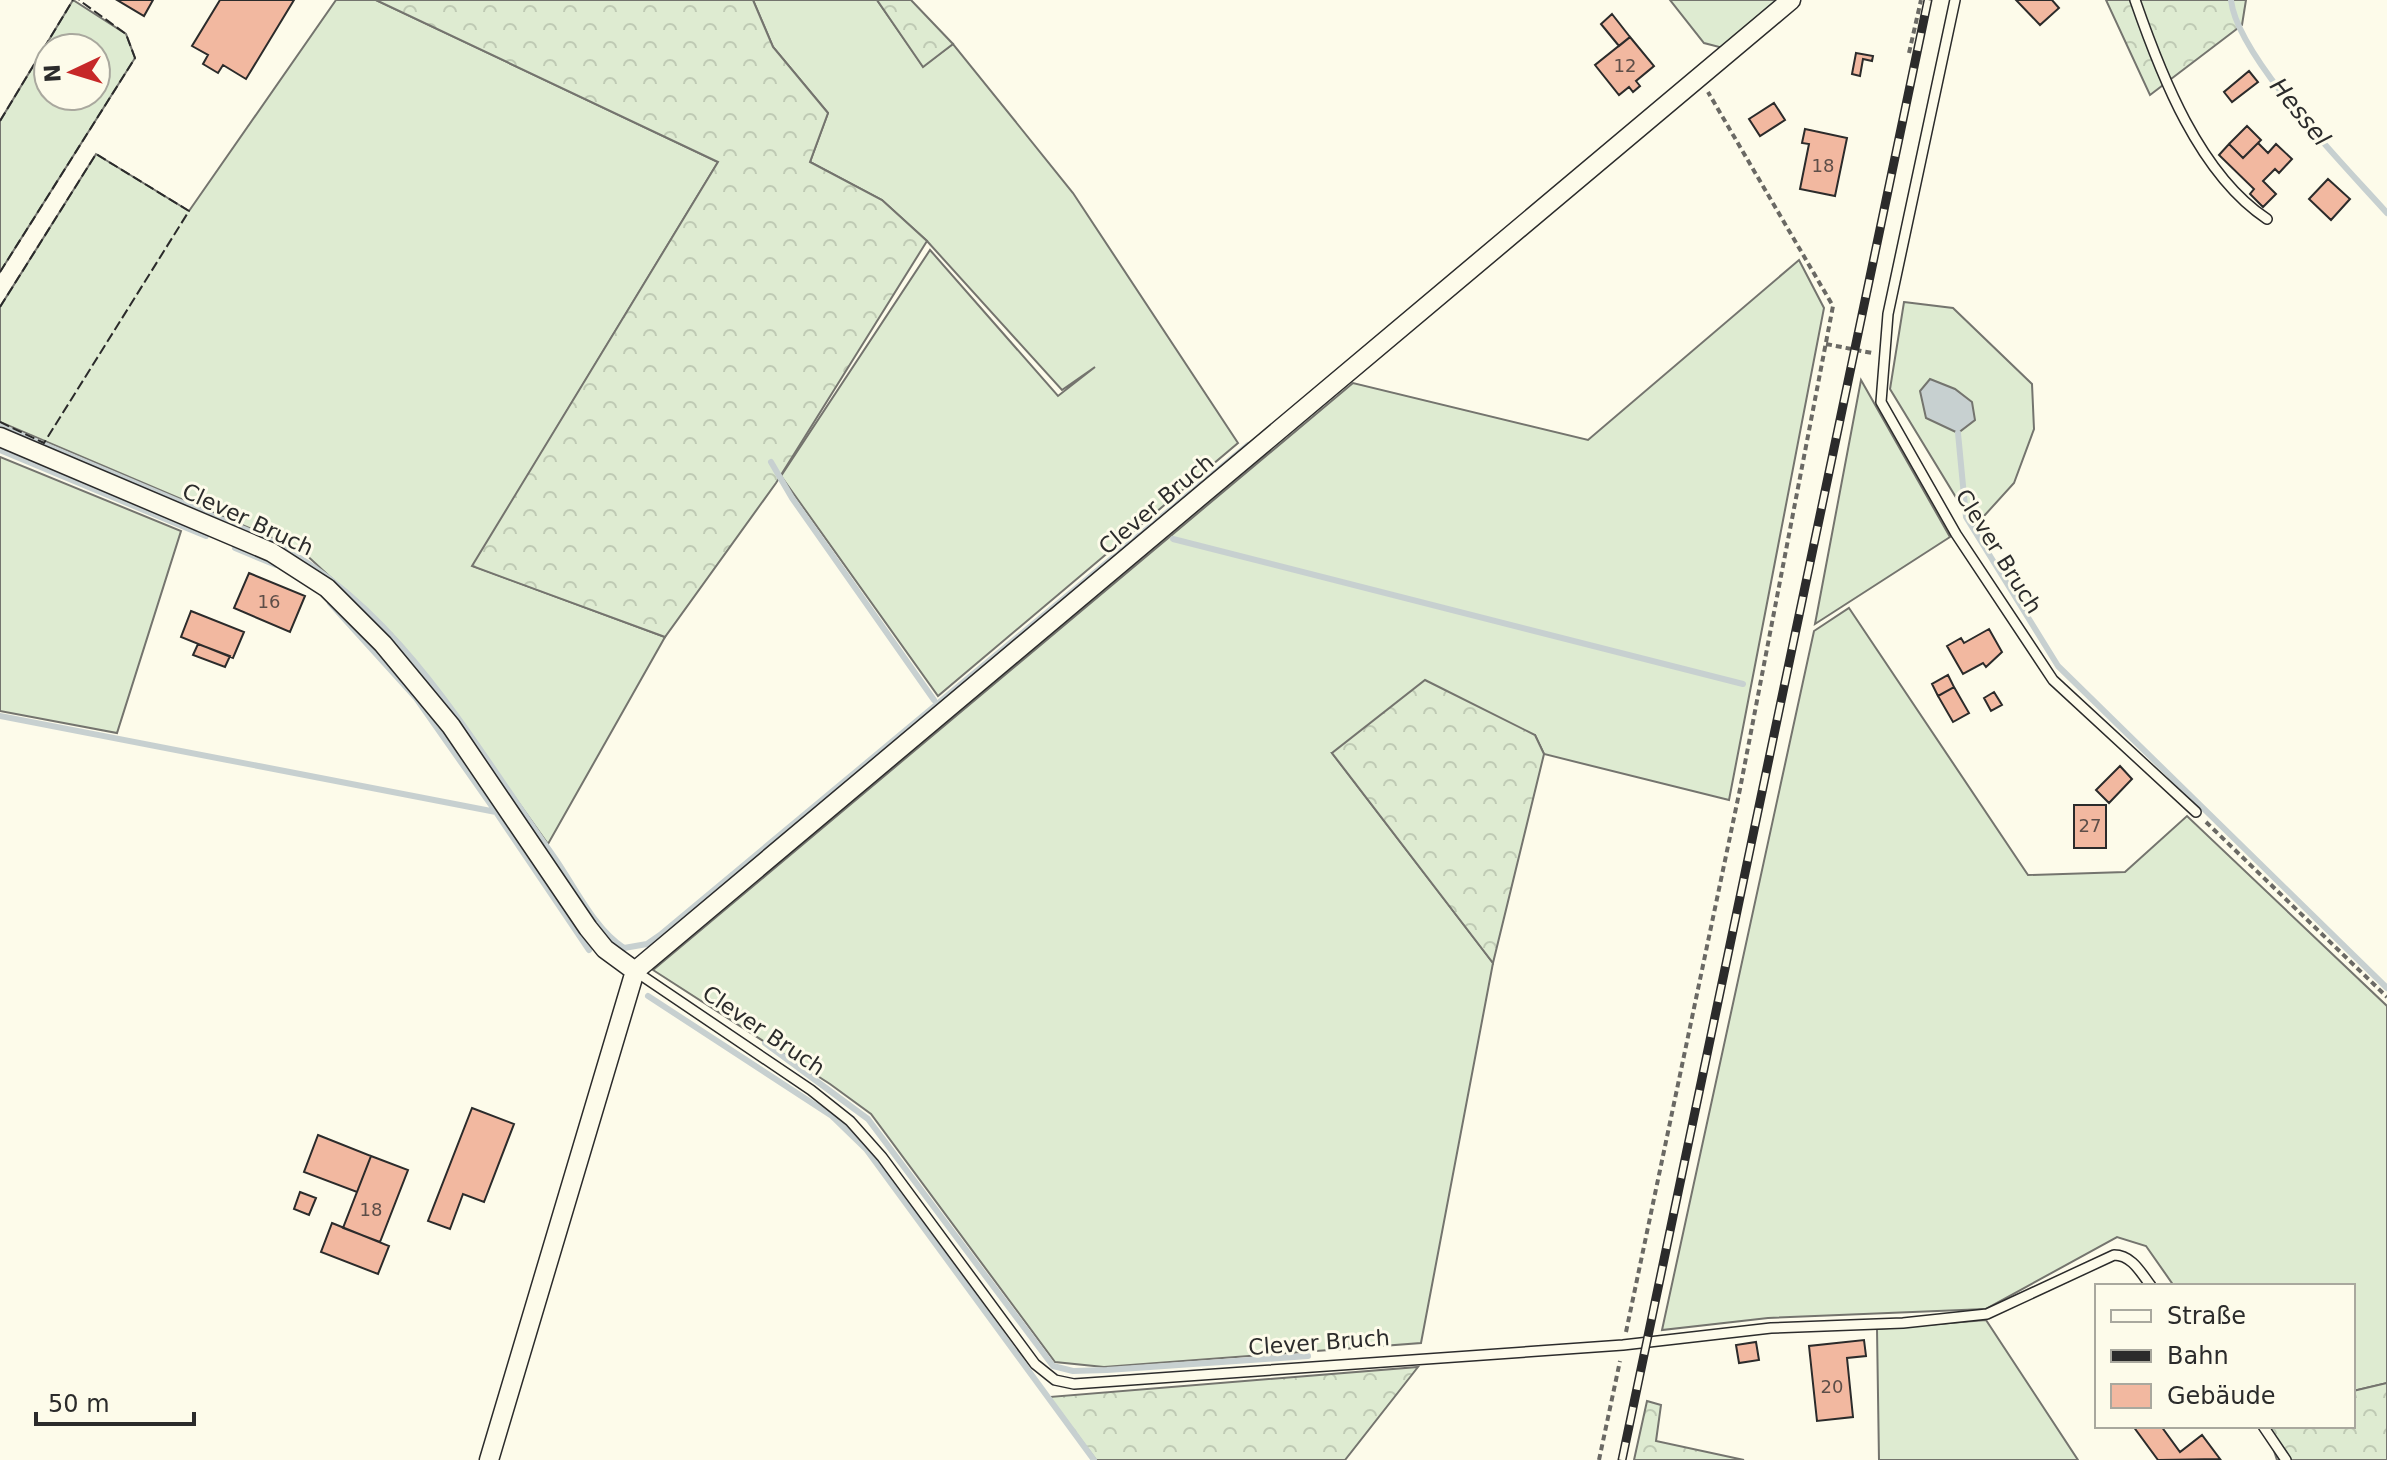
<svg xmlns="http://www.w3.org/2000/svg" width="2387" height="1460" viewBox="0 0 2387 1460" font-family="'DejaVu Sans',sans-serif">
<defs>
<pattern id="forest-crowns" width="20" height="18" patternUnits="userSpaceOnUse" patternTransform="scale(2)"><rect width="20" height="18" fill="#deebd1"/><path d="M2 6a3 3 0 1 1 6 0M12 15a3 3 0 1 1 6 0" fill="none" stroke="#bfcab4"/></pattern>
</defs>
<rect width="100%" height="100%" fill="#fdfbea"/>
<!-- grass -->
<path fill="#deebd1" stroke="#74746e" stroke-width="2" fill-rule="evenodd" d="M73,0L126,34L135,58L0,272V121ZM48,48H96V96H48Z
M336,0H376L718,162L473,566L665,637L548,844L441,694L392,634L301,550L0,422V307L96,154L189,211Z
M753,0H877L923,66L953,44L1073,193L1238,443L938,696L781,476L930,250L1058,396L1095,367L1062,390L927,241L882,200L810,162L828,113L773,47Z
M1670,0H1779L1723,48L1704,43Z
M1799,260L1824,308L1729,800L1544,754L1535,735L1332,753L1493,963L1421,1343L1104,1367L1055,1362L871,1114L830,1084L653,970L1353,383L1588,440Z
M1904,302L1953,308L2032,384L2034,429L2014,483L1974,527L1890,389Z
M1861,380L1950,537L1815,624Z
M0,457L181,531L117,733L0,711Z
M1849,608L2028,875L2125,872L2187,816L2387,1006V1383L2353,1391V1286H2174L2146,1246L2117,1237L1986,1309L1768,1318L1662,1330L1814,631Z
M1986,1320L2078,1460H1879L1877,1329Z"/>
<!-- forest -->
<path fill="url(#forest-crowns)" stroke="#74746e" stroke-width="2" d="M376,0H753L773,47L828,113L810,162L882,200L927,241L776,483L665,637L472,566L718,162Z
M877,0H911L953,44L923,67Z
M2106,0H2246L2242,25L2150,95Z
M1425,680L1535,735L1544,754L1493,963L1332,753Z
M1418,1367L1345,1460H1096L1049,1397Z
M2387,1383V1460H2277L2266,1426H2353V1391Z
M1647,1401L1661,1405L1656,1441L1744,1460H1634Z"/>
<!-- water -->
<path fill="#c7d0d0" stroke="#74746e" stroke-width="2" d="M1930,379L1955,389L1972,402L1975,420L1958,433L1926,418L1920,391Z"/>
<g fill="none" stroke-linecap="round" stroke-linejoin="round">
<!-- stream -->
<path stroke="#c7d0d0" stroke-width="6" d="M2231,0C2237,57 2347,168 2387,213
M0,426L256,534C393,596 470,739 554,857C574,885 594,929 624,948L647,944L660,935L1248,445
M1958,433L1966,517L2058,666L2387,988
M0,450L206,536
M771,462L792,498L934,700
M1173,539L1743,684
M235,548L276,565
M330,603L416,698L496,812
M0,716L496,812L589,950
M648,996L832,1116L866,1149L1094,1460
M765,1043L868,1119L1053,1366L1073,1371L1107,1370L1308,1356"/>
</g>
<!-- building -->
<path fill="#f2b8a0" stroke="#2b2b2b" stroke-width="2" d="M117,0H153L144,16Z
M220,0H294L246,79L223,65L218,73L203,64L208,55L192,46Z
M2016,0H2052L2059,8L2040,25Z
M1612,14L1630,37L1619,46L1601,24Z
M1630,37L1654,66L1636,81L1640,86L1633,92L1629,87L1619,95L1595,65Z
M1856,53L1873,56L1872,61L1863,59L1860,76L1852,74Z
M2249,71L2258,82L2232,102L2224,92Z
M1774,103L1785,120L1760,136L1749,119Z
M2247,126L2261,140L2243,158L2229,144Z
M1805,129L1847,138L1835,196L1800,189L1809,144L1802,143Z
M2258,143L2268,153L2276,144L2292,159L2279,173L2275,169L2263,181L2276,194L2263,207L2250,194L2254,189L2219,155L2229,144L2243,158Z
M2328,179L2350,199L2331,220L2309,199Z
M249,573L305,596L290,632L234,608Z
M191,611L244,632L233,658L181,637Z
M1989,629L2002,652L1986,667L1983,663L1963,674L1947,646L1961,638L1964,643Z
M198,644L230,656L225,667L193,655Z
M1948,675L1954,687L1938,696L1932,684Z
M1954,687L1969,713L1953,722L1938,696Z
M1994,692L2002,705L1991,711L1984,698Z
M2120,766L2132,779L2109,803L2096,790Z
M2074,805H2106V848H2074Z
M472,1108L514,1124L484,1202L463,1194L450,1229L428,1221Z
M318,1135L371,1156L357,1192L304,1172Z
M371,1156L408,1170L380,1242L343,1228Z
M300,1192L316,1198L309,1215L294,1209Z
M332,1223L389,1246L378,1274L321,1252Z
M1864,1340L1866,1356L1847,1358L1853,1417L1817,1421L1809,1346Z
M1756,1342L1759,1360L1739,1363L1736,1345Z
M2133,1426H2161L2180,1452L2202,1435L2220,1459L2158,1460Z"/>
<g fill="none" stroke-linecap="round" stroke-linejoin="round">
<!-- lane casing -->
<g stroke="#2b2b2b" stroke-width="12">
<path id="lane" d="M1955,0L1888,314L1881,402L1956,534L2053,680L2196,812
M2135,0C2161,75 2199,174 2267,219
M635,971L811,1090L850,1121L882,1157L1035,1364L1055,1380L1074,1384L1623,1345L1771,1328L1903,1323L1987,1314L2114,1255C2132,1255 2141,1273 2151,1286
M2263,1426L2286,1460"/>
</g>
<!-- street casing -->
<g stroke="#2b2b2b" stroke-width="21">
<path id="street" d="M0,437L271,552L327,588L383,644L451,726L588,928L605,949L635,971
M489,1460L635,971L1791,0"/>
</g>
<!-- path -->
<path stroke="#6a6964" stroke-width="4" stroke-dasharray="6 4" stroke-linecap="butt" d="M1909,53L1921,0
M1826,344L1872,353
M2206,822L2387,997
M1626,1332L1740,789L1833,306L1708,92
M1599,1460L1620,1361"/>
<!-- lane -->
<use href="#lane" stroke="#fdfbea" stroke-width="9"/>
<!-- street -->
<use href="#street" stroke="#fdfbea" stroke-width="18"/>
<!-- rail casing -->
<g stroke="#2b2b2b" stroke-width="9">
<path id="rail" d="M1622,1460L1928,0"/>
</g>
<!-- rail -->
<use href="#rail" stroke="#fdfbea" stroke-width="6" stroke-dasharray="18" stroke-linecap="butt"/>
<!-- fence -->
<path stroke="#2b2b2b" stroke-width="2" stroke-dasharray="10 4" stroke-linecap="butt" d="M0,121L73,0
M0,272L135,58L126,34L79,0
M0,307L96,154L189,211L44,443L0,422"/>
</g>
<g text-anchor="middle" stroke-width="6" stroke-linejoin="round" paint-order="stroke">
<!-- number labels -->
<g font-size="18" fill="#5d4e48">
<text x="1625" y="72">12</text>
<text x="1823" y="172">18</text>
<text x="269" y="608">16</text>
<text x="2090" y="832">27</text>
<text x="371" y="1216">18</text>
<text x="1832" y="1393">20</text>
</g>
<!-- street labels -->
<g font-size="22" fill="#2b2b2b" stroke="#fdfbea">
<text transform="translate(1156 504) rotate(-40)" y="8">Clever Bruch</text>
<text transform="translate(248 519) rotate(25)" y="8">Clever Bruch</text>
<text transform="translate(1999 551) rotate(58)" y="8">Clever Bruch</text>
<text transform="translate(764 1030) rotate(34)" y="8">Clever Bruch</text>
<text transform="translate(1319 1342) rotate(-4)" y="8">Clever Bruch</text>
</g>
<!-- water labels -->
<g font-size="24" font-style="italic" fill="#2b2b2b" stroke="#fdfbea">
<text transform="translate(2300 112) rotate(51)" y="8">Hessel</text>
</g>
</g>
<!-- legend -->
<rect x="2095" y="1284" width="260" height="144" fill="#fdfbea" stroke="#a9a89e" stroke-width="2"/>
<rect x="2111" y="1310" width="40" height="12" fill="#fdfbea" stroke="#a9a89e" stroke-width="2"/>
<text x="2167" y="1324" font-size="24" fill="#2b2b2b">Straße</text>
<rect x="2111" y="1350" width="40" height="12" fill="#2b2b2b" stroke="#a9a89e" stroke-width="2"/>
<text x="2167" y="1364" font-size="24" fill="#2b2b2b">Bahn</text>
<rect x="2111" y="1384" width="40" height="24" fill="#f2b8a0" stroke="#a9a89e" stroke-width="2"/>
<text x="2167" y="1404" font-size="24" fill="#2b2b2b">Gebäude</text>
<!-- north arrow -->
<g transform="translate(72 72) rotate(266)"><circle r="38" fill="#fdfbea" stroke="#a9a89e" stroke-width="2"/>
<path d="M0-6L14 30L0 20L-14 30Z" fill="#c62828"/>
<text y="-12" font-size="22" font-weight="bold" text-anchor="middle" fill="#2b2b2b">N</text>
</g>
<!-- scale -->
<path d="M36 1412v12h158v-12" fill="none" stroke="#2b2b2b" stroke-width="4"/>
<text x="48" y="1412" font-size="24" fill="#2b2b2b" stroke="#fdfbea" stroke-width="6" paint-order="stroke">50 m</text>
</svg>
